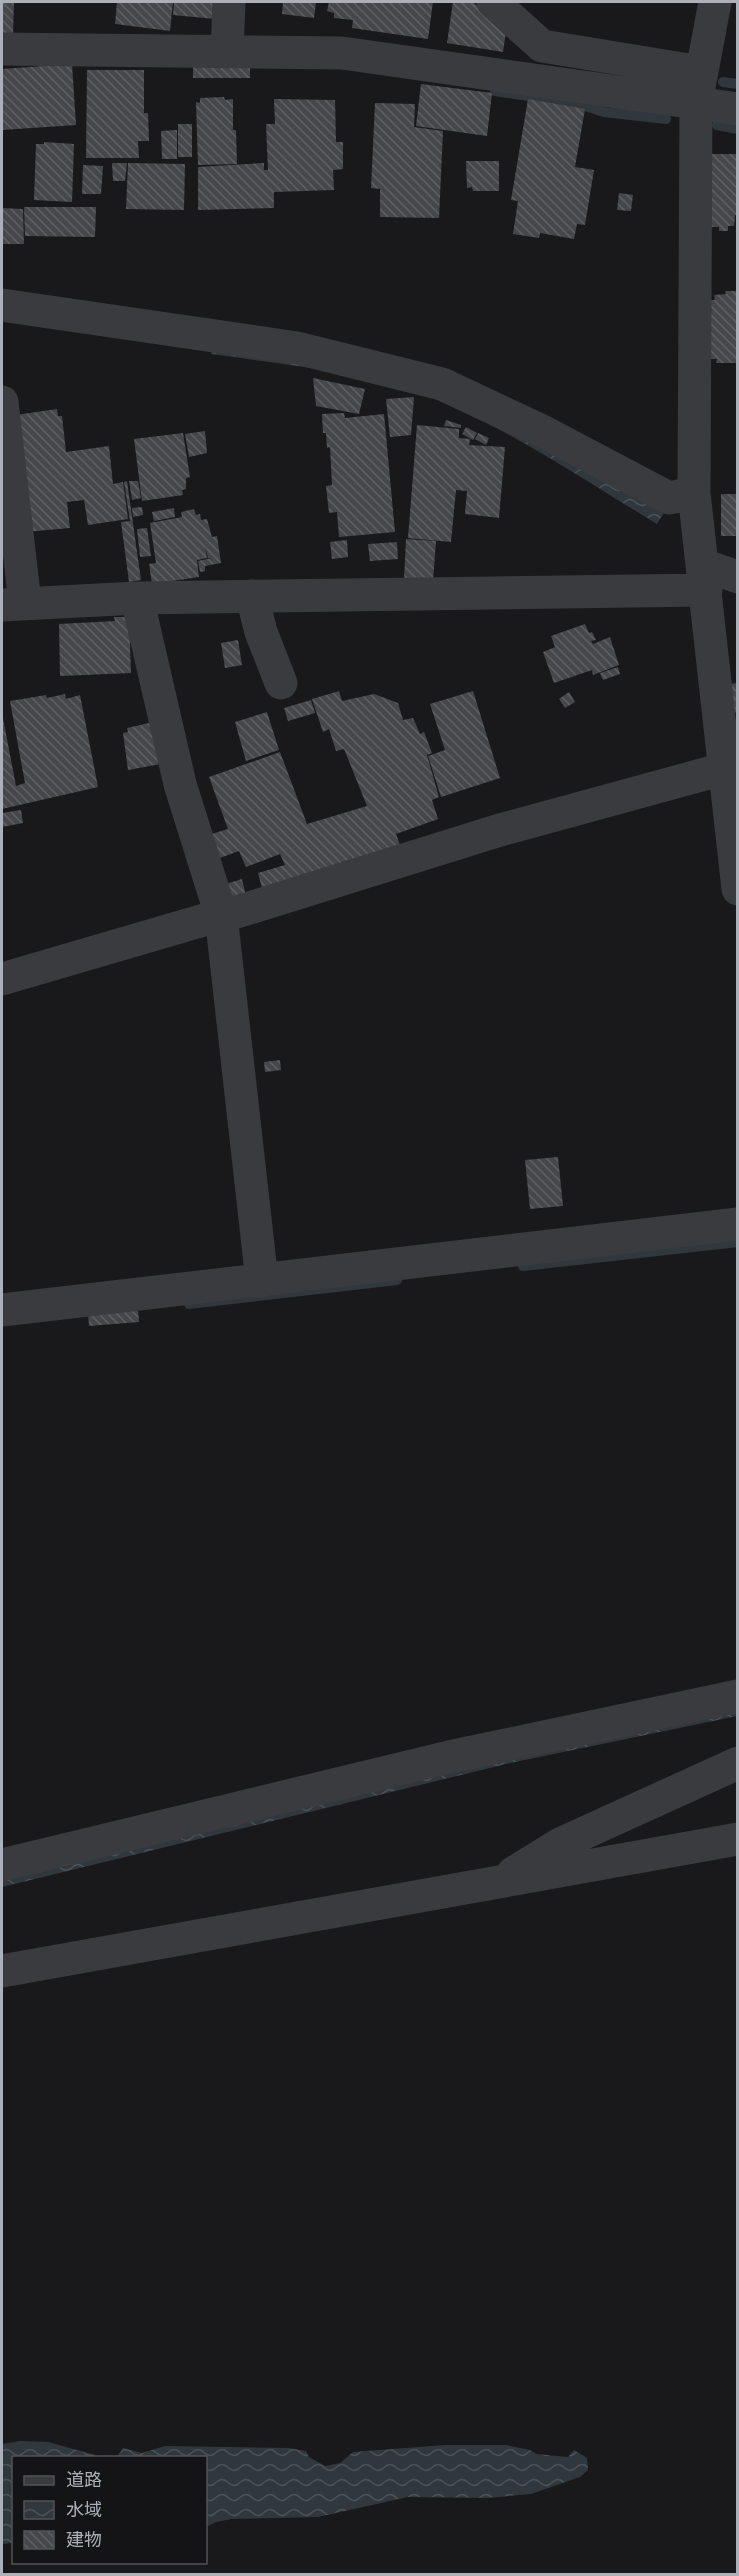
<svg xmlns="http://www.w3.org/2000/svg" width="739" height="2576" viewBox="0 0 739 2576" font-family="Manrope,'Noto Sans JP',sans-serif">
<defs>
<pattern id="water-waves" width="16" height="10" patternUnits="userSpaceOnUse" patternTransform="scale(1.5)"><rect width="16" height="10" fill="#30383e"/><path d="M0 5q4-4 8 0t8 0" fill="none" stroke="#4b5258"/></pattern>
<pattern id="building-back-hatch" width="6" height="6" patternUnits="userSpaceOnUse" patternTransform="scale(1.5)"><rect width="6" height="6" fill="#46474b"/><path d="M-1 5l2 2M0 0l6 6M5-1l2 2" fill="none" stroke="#5e5f63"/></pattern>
</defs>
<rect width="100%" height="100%" fill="#19191b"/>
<!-- water -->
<path fill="url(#water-waves)" d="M212,345L381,372L667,508L657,524C584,480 510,429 430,397C366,372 280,364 211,354Z
M737,1709V1716L506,1764L2,1887V1879L506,1758Z
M20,2441L48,2442L102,2457L14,2458L13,2543L2,2544V2444Z
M445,2445H506L530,2450L536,2454L568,2457L574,2450L587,2458L588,2470L580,2477L531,2494L487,2498L408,2497L318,2517L231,2519L216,2522L206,2527V2458L117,2457L123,2448L142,2453L165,2446L289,2448L306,2451L309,2457L325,2466L340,2463L353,2452Z"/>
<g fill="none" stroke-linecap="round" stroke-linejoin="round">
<!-- stream -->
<path stroke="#30383e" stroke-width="10" d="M723,82L738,84
M495,91L579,104L604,112L666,119
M717,125L738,129
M523,1266L738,1242
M189,1304L397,1280"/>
</g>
<!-- building -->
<path fill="url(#building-back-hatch)" d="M2,2H14L13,35H2Z
M117,2H173L170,31L115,24Z
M174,2H217L215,19L173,15Z
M283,2H316L314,18L282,14Z
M329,2H433L428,39L352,28L353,20L334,18V13L327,11Z
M453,2H473L506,32L503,52L447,43Z
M72,64L76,125L2,130V69Z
M193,66L250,67V78H193Z
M87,70H144V113H148L149,141H138L139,158H86Z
M421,84L492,93L487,136L416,126Z
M224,97L225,100L233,99V130H236L237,164L198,165L196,102L200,103V98Z
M274,99L335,100L336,142H343V169L333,170L334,190L274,192V208L198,210V167L264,163V170H268L266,124H275Z
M528,99L585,109L575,167L594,170L585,225L577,224L574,239L540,233L539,238L513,234L518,201L511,200Z
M375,103L415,104L414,127L443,131L439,218L380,217V189L371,188Z
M178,124H192V157H178Z
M177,130V159H162L161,131Z
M44,142L74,144L72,202L34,200L36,144H44Z
M709,154H738V215H735L734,226H728V231H719V227H709Z
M466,161H499V191H473L472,187L467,188Z
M112,163H127L125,181H113Z
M128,163L185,164L184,210L126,209Z
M83,165L103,166L101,194H82Z
M619,193L633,195L631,211L617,210Z
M24,207H96L95,237L25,236Z
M2,208L23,209L24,244H2Z
M725,291H738V363H716L717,359H709L710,300H715L714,295L726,294Z
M313,378L365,389L359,414L316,406Z
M414,397L411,435L390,437L386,399Z
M57,409L58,416H62L66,452L109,446L113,484L123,482L128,519L88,525L84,500L67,502L70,528L25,532L16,415Z
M344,413L345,418L384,414L395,532L339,537L337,512L329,513L326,486L332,485L330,447L327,448L326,433H323L322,414Z
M446,420L461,425V428L444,426Z
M417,425L459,429V438L470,439L469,445L505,447L499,518L465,514L467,491L456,490L451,542L408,538Z
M466,427L477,433L473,440L462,434Z
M205,431L207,453L189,457L185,434Z
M183,433L190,477L186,478V489L182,490L183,495L142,501L134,439Z
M478,433L489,438L486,445L475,439Z
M127,481L141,580L129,582L121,522L130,521L124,482Z
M129,481H138L141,498L132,500Z
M721,494H738V536H721Z
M142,507L143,515L133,517L132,508Z
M174,508L175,517L154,521L152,512Z
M194,509L196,515L200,514L201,520L207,519L212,537L217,536L221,563L205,566V571L200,572L198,561L212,558H208L205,546L207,558L197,560L199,577L152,584L149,564L156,563L150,523L182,517L181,512Z
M147,528L151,556L140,557L137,529Z
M406,539L436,541L433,581L404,580Z
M347,540L348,557L332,559L330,542Z
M397,542L398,559L370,561L368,544Z
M114,617H129L131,673L60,676L59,624L115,621Z
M585,624L589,633L592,632L596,640L591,641L593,644L610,637L619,665L593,675L592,670L554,683L543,652L555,647L551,636Z
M238,640L242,665L225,668L221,643Z
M618,667L620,674L603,680L600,673Z
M738,683V712L733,713L729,684Z
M339,691L342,701L374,694L398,703L403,720L413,718L420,734L424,732L432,753L427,755L439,797L432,800L438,819L396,834L401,848L263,892L258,873L285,865L280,854L246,867L239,851L217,859L208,835L228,829L209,777L280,752L307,824L367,806L344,749L336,751L329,729L323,732L312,699Z
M473,691L500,778L441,797L428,756L445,750L430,704Z
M569,692L575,702L565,708L559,699Z
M65,694L66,699L80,695L98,787L2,809V713L16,786L25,783L10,701L46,695L47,698Z
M311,700L315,713L288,721L284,708Z
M267,712L279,750L246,761L235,722Z
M158,721L166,763L128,770L123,733L128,732L127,728Z
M21,810L23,823L2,827V813Z
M242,879L246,896L231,901L226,884Z
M280,1060L281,1070L265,1072L264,1062Z
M558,1157L563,1206L530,1209L525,1160Z
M138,1309L139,1322L89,1326L88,1313Z"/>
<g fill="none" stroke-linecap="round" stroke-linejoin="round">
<!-- minor -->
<path stroke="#3a3b3f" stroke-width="33" d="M493,2L542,46L701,72
M715,2L696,103L694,493L738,889
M2,49L342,53L738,109
M227,52L229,2
M2,305L297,348L442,384L546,433L669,498L694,493
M2,402L25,603
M703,565L738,577
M252,596L261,632L281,683
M137,598L180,784L221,915L262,1281
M2,605L137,598L706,590
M2,979L221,915L240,911L500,830L738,765
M2,1310L738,1224
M2,1865L449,1757L738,1696
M513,1873L560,1844L738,1763
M2,1971L738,1839"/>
</g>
<!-- border -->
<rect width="739" height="2576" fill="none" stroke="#acb1b9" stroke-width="6"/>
<!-- legend -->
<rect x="12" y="2456" width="195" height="108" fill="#141416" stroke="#515357" stroke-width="1.5"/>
<rect x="24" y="2476" width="30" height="9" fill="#3a3b3f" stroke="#515357" stroke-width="1.5"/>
<text x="66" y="2486" font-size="18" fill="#acb1b9">道路</text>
<rect x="24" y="2501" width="30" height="18" fill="url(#water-waves)" stroke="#515357" stroke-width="1.5"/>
<text x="66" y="2516" font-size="18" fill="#acb1b9">水域</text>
<rect x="24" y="2531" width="30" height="18" fill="url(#building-back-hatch)" stroke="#515357" stroke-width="1.5"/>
<text x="66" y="2546" font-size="18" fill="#acb1b9">建物</text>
</svg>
